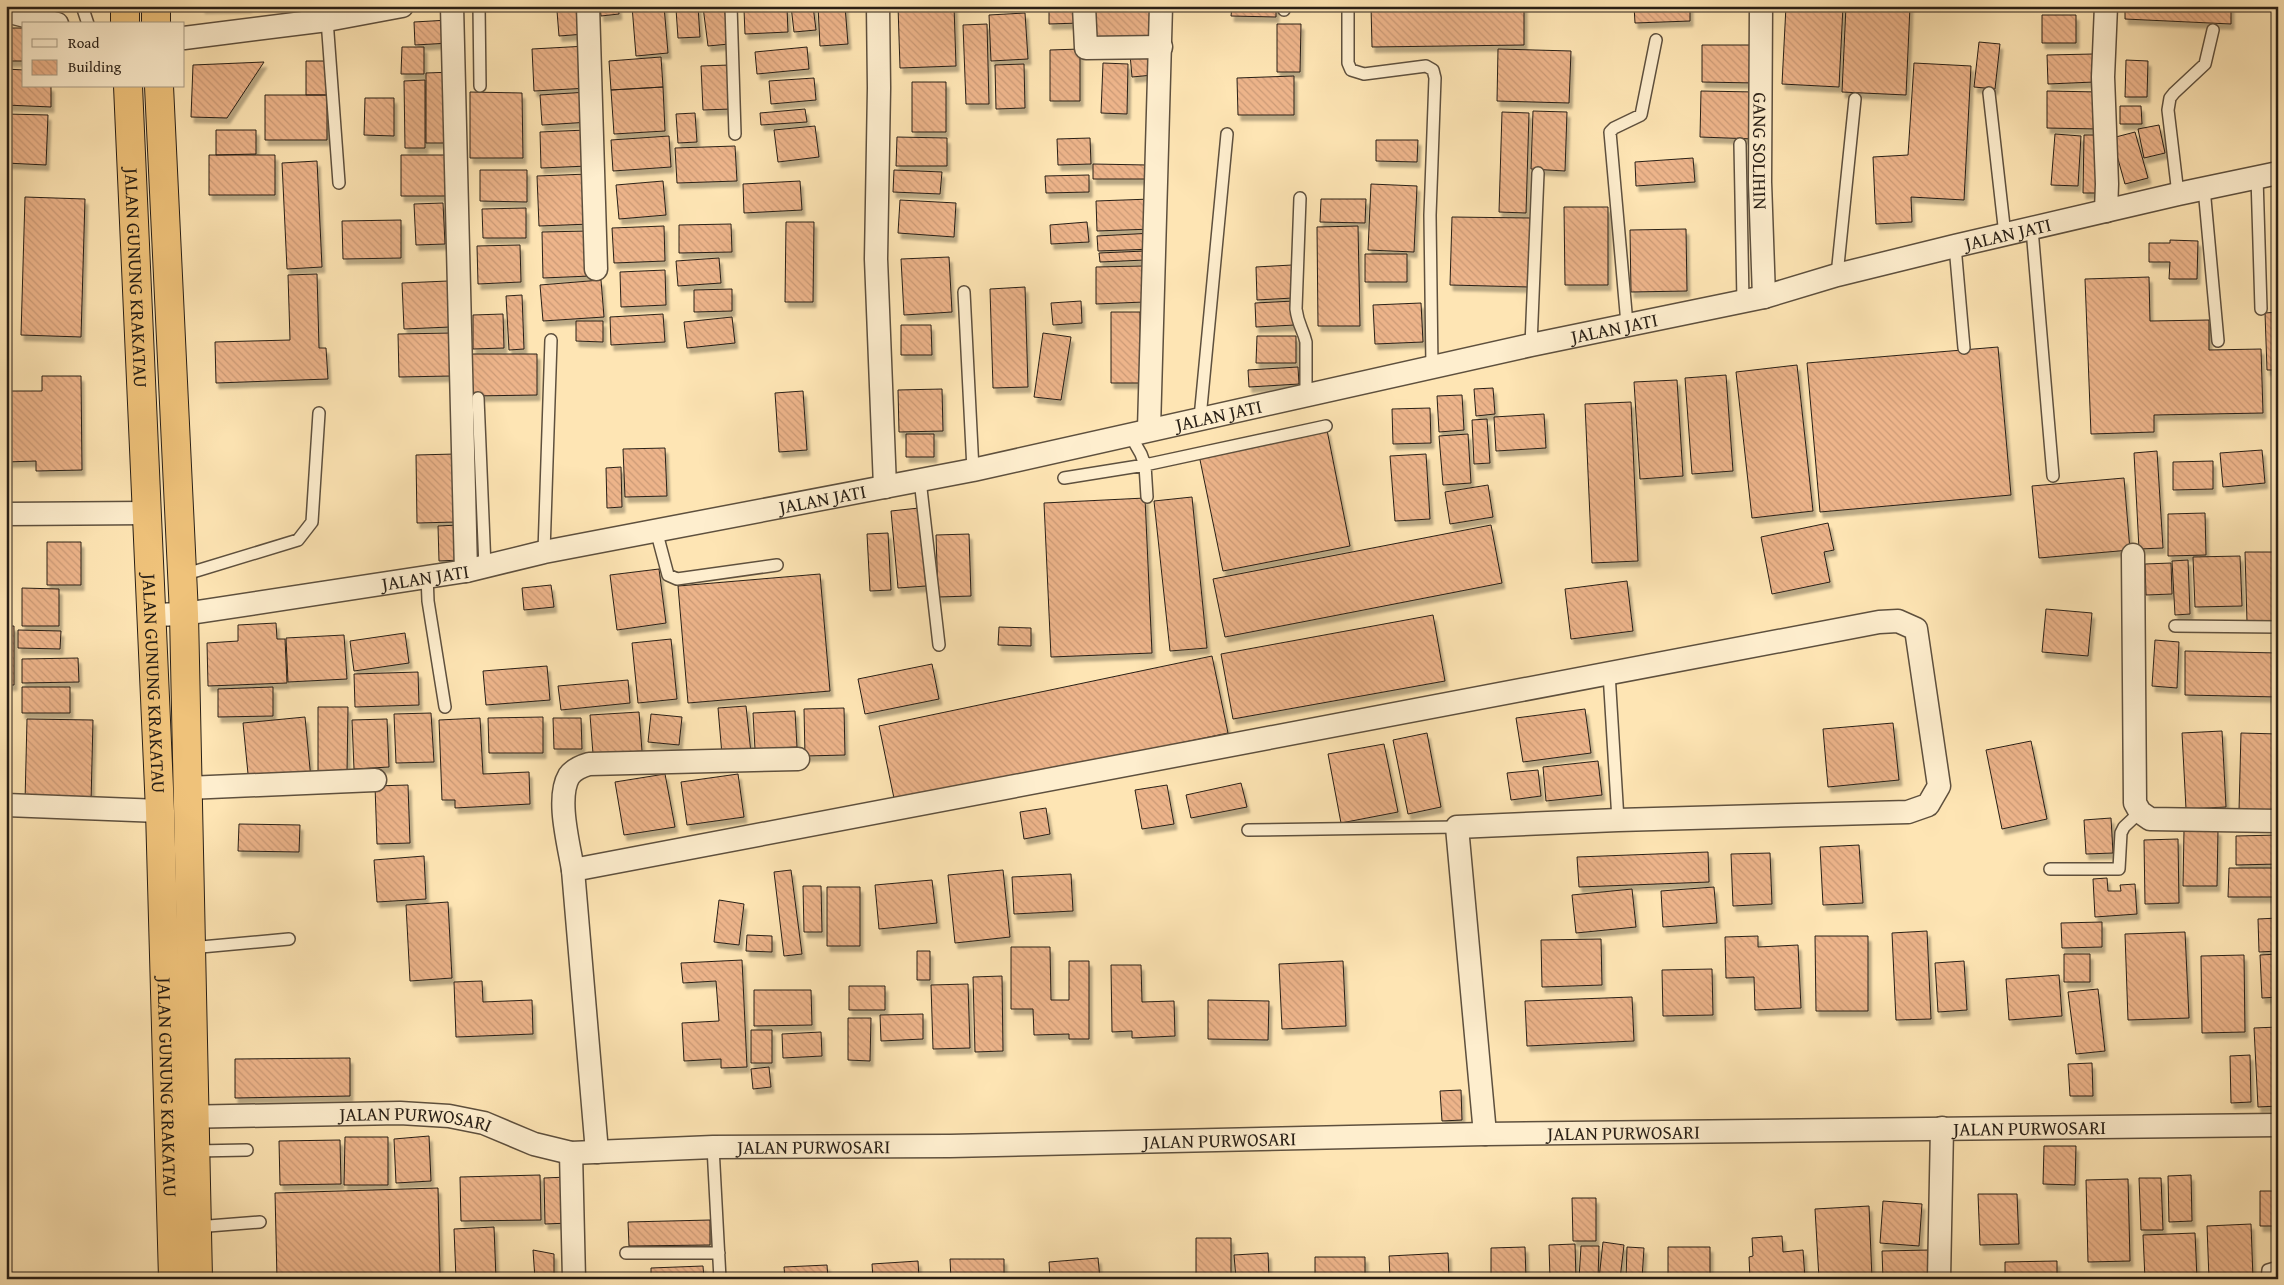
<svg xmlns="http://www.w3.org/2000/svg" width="2284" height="1285" viewBox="0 0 2284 1285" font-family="'Gentium Book Plus',serif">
<defs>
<pattern id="building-back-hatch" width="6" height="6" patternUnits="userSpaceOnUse" patternTransform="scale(1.25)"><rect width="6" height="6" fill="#edb48a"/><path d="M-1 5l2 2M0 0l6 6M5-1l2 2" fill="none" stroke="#cb9a76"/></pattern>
<filter id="shadow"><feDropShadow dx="3" dy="5.5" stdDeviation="1" flood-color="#0004"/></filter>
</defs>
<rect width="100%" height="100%" fill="#fee5b4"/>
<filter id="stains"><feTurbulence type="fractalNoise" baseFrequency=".004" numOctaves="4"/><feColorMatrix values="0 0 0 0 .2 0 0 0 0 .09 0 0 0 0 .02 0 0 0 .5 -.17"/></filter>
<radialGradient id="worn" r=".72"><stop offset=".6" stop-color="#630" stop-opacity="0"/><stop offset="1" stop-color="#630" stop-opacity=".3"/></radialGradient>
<!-- building -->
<path fill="url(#building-back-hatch)" stroke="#281f16" filter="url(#shadow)" d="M202,6H249V7L202,8Z
M600,6H618L619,14L601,16Z
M632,6H664L668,53L636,56Z
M724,6L729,44L708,46L703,7Z
M791,6H813L816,30L794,32Z
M818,6H845L848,44L820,46Z
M898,6H954L956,66L900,68Z
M1049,6H1079L1080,23L1049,24Z
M1092,6H1153L1154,44L1093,45Z
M1232,6H1276V17L1231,16Z
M1371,6H1524V45L1372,47Z
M1634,6H1690V21L1635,23Z
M1786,6H1843L1839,87L1782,84Z
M1846,6H1910L1906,95L1842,92Z
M2125,6H2231V24L2125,19Z
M698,7L700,37L678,38L676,9Z
M787,8L788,32L745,34L744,10Z
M583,9L585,34L559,36L557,11Z
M1025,13L1028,59L991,61L989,15Z
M2042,15H2076V43H2042Z
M449,20L450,43L415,45L414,22Z
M987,24L989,104H966L963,25Z
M1277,24H1301L1300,72H1277Z
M6,28H24V61H6Z
M1979,42L2000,44L1995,89L1974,87Z
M1702,45H1756L1755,83L1702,82Z
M587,46L589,88L534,91L532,49Z
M402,47H424V74H401Z
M807,47L809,69L757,74L755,52Z
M1080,49V101H1050V50Z
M1498,49L1571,51L1569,103L1497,101Z
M1153,53V75L1132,77L1130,54Z
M2093,54L2094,82L2048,84L2047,55Z
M661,57L663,87L611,90L609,61Z
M2126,60L2148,61L2147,97H2125Z
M306,61H328L327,95H306Z
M264,62L227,118L191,117L193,65Z
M1103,63L1128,64L1127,114L1101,113Z
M1914,63L1971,66L1964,200L1911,197L1912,222L1876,224L1873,157L1908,155Z
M1024,64L1025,108L996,109L995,65Z
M729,65L731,109L703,110L701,66Z
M6,69L24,70V86H51V107L6,105Z
M453,72L452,143H426V73Z
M1294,76V115H1238L1237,78Z
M814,78L816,100L771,104L769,81Z
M425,80V148H405L404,81Z
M912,82H946V132H912Z
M663,87L665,131L614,134L611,90Z
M1701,91L1755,92L1754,139L1700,137Z
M2047,91L2099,92V129L2047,128Z
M470,92L522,93L523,158H470Z
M588,92L590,122L542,125L540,95Z
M265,95H327V140H265Z
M365,98H394V136L364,135Z
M2120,106H2141L2142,124H2120Z
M805,109L807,122L761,125L760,113Z
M1533,111L1567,112L1565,171L1531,169Z
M1502,112L1529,113L1526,213L1499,212Z
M695,113L697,142L678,143L676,114Z
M6,114L48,115L46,165L6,163Z
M2159,125L2165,153L2144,158L2138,129Z
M815,126L819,157L778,162L774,130Z
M216,130H256V154L216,155Z
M586,130L588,166L541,168L540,132Z
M2135,132L2148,178L2125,184L2112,138Z
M2055,134L2081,136L2078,186L2051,185Z
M2084,135H2101L2100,193H2083Z
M669,136L671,167L613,171L611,140Z
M897,137L947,138V166H896Z
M1090,138L1091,164L1058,165L1057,139Z
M1376,140H1418L1417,162L1376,161Z
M735,146L737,181L677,183L675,148Z
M209,155H275V195H209Z
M401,155H455V196H401Z
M1693,158L1695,182L1636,186L1635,162Z
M317,161L322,267L287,269L282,163Z
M1093,164L1147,165V179H1093Z
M480,170H527V202L480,201Z
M894,170L942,172L940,194L893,192Z
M588,174L590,224L539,226L537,176Z
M1089,175V192L1046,193L1045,176Z
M663,181L666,215L619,219L616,185Z
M800,181L802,210L744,213L743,184Z
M1371,184L1417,186L1414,252L1368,250Z
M25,197L85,199L81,337L21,335Z
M1151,199L1152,229L1097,231L1096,201Z
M1321,199H1366L1365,223L1320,222Z
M900,200L956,203L954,237L898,233Z
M443,203L445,244L416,245L414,204Z
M1564,207H1608V285H1565Z
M526,208V238H483L482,209Z
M1452,217L1530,218L1529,287L1450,285Z
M401,220V258L343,259L342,221Z
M786,222H814L813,302H785Z
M1087,222L1089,242L1051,244L1050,225Z
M731,224L732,252L679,253V225Z
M664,226L665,261L614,263L612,228Z
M1358,226L1360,326H1318L1317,227Z
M1686,229L1687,291L1631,292L1630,230Z
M588,231L590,276L543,278L542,232Z
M1153,233L1154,249L1098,251L1097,236Z
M2170,240L2198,241L2197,279H2169L2170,262H2149V243H2170Z
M520,245L521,282L478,284L477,246Z
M1145,251V260L1100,262L1099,253Z
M1365,254H1407V282H1365Z
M949,257L952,312L904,315L901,259Z
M719,258L721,283L678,286L676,261Z
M1292,265L1293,298L1257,300L1256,267Z
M1143,266L1144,302L1096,304V267Z
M665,270L666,305L621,307L620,272Z
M317,274L319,348H326L328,379L216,383L215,342L290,340L288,275Z
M2149,277L2150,321L2209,320V350L2261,349L2263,413L2154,415V432L2091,434L2085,279Z
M601,280L604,317L543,321L540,285Z
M448,281L450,327L404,329L402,283Z
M1025,287L1028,387L993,388L990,289Z
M732,289V311L694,312V290Z
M522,295L524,349L509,350L506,296Z
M1081,301L1082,323L1053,325L1051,303Z
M1294,301L1295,325L1256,327L1255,303Z
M1421,303L1423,342L1375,344L1373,305Z
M1111,312H1140L1141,383H1111Z
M2278,312V370H2267L2265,313Z
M503,314L504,348L473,349V315Z
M663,314L665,342L611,345L610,317Z
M732,317L735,343L687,348L684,322Z
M576,321H603V342L576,341Z
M901,325H931L932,355H901Z
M451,333V376L399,377L398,334Z
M1043,333L1071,337L1061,400L1034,397Z
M1257,336H1296V363H1256Z
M1998,347L2011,495L1820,512L1807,363Z
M472,354H537V395L472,396Z
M1797,365L1813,511L1752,518L1736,372Z
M1298,367L1299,384L1249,387L1248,370Z
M1726,375L1733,471L1692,474L1685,378Z
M42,376H81L82,470L36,471V461L6,462V391H42Z
M1677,380L1683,476L1640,479L1634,382Z
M1493,388L1495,414L1476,416L1474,389Z
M942,389L943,431L899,432L898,390Z
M803,391L807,450L779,452L775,393Z
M1462,395L1464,430L1439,432L1437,396Z
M1631,402L1638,561L1592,563L1585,404Z
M1430,408L1431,443L1393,444L1392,409Z
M1544,414L1546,448L1496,451L1494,417Z
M1487,419L1490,463L1474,464L1472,420Z
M1327,430L1350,546L1223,571L1199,455Z
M906,434H934V457H906Z
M1468,434L1471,483L1443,485L1439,436Z
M665,448L667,496L625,497L623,449Z
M2262,450L2265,483L2223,487L2220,453Z
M2157,451L2163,548L2139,549L2134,453Z
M455,454L456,522L417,523L416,455Z
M1426,454L1430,519L1395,521L1390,456Z
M2213,461V489L2173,490V462Z
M621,467L622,507L607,508L606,468Z
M2124,478L2130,550L2039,558L2032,486Z
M1488,485L1493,517L1450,524L1445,492Z
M1192,497L1207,648L1170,651L1154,501Z
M1145,498L1152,653L1051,657L1044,503Z
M919,508L926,586L898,588L891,511Z
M2205,513L2206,555L2168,556V514Z
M1828,523L1834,550L1824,552L1830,582L1772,594L1761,537Z
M459,525L460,560L439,561L438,526Z
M1491,525L1502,583L1225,637L1213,579Z
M888,533L891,590L870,591L867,534Z
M969,534L971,596L938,597L936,535Z
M47,542H81V585H47Z
M2245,552H2277L2278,621L2247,622Z
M2240,556L2242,606L2195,607L2193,557Z
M2188,560L2190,614L2175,615L2172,561Z
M2171,563L2172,594L2146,595L2145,564Z
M659,569L666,623L617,630L610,575Z
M820,574L830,691L688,703L678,586Z
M1627,581L1633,631L1571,639L1565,589Z
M551,585L554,607L524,610L522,588Z
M22,588L59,589V626H22Z
M2046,609L2092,613L2088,656L2042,652Z
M1433,615L1445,681L1233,719L1221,654Z
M276,623L277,639H285L287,683L208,686L207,643L238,641V625Z
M6,626H14V685H6Z
M999,627L1031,628V646L998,645Z
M18,630L61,631L60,649L18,648Z
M405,633L409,663L354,671L350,641Z
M344,635L347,679L288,682L286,638Z
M671,639L677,699L638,703L632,643Z
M2155,640L2179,642L2177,688L2152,686Z
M2185,651L2278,653V697L2185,695Z
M1212,656L1228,733L895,803L879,726Z
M78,658L79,682L22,683V659Z
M932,664L939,699L865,714L858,679Z
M547,666L550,700L486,705L483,671Z
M418,672L419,705L355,707L354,674Z
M628,680L630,703L561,710L558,686Z
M22,687H70V713H22Z
M273,687V716L218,717V689Z
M746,706L751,753L722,755L718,708Z
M318,707H348L347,774L318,773Z
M844,708L845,755L805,756L804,709Z
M1585,709L1591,753L1523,762L1516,718Z
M795,711L797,747L755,749L753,713Z
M639,712L642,751L593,754L590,715Z
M431,713L434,762L396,763L394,714Z
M651,714L682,717L679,745L648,742Z
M305,717L311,779L249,784L243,723Z
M543,717V753H489L488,718Z
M480,718L483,774L529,772L530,804L455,808V800H442L439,720Z
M553,718H581L582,749H554Z
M27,719L93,720L91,803L25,802Z
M387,719L389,767L354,769L352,720Z
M1893,723L1899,780L1828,787L1823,729Z
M2222,731L2226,807L2186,809L2182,733Z
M1427,733L1441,807L1408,814L1393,740Z
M2241,733L2278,734L2277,810H2239Z
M2031,741L2047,819L2002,829L1986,750Z
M1384,744L1398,812L1341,823L1328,754Z
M1598,761L1602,795L1546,801L1543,767Z
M1538,770L1541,796L1511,800L1507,773Z
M665,774L675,827L624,835L615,782Z
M738,774L744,817L687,825L681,782Z
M1241,783L1247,807L1191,818L1186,795Z
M408,785L410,843L377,844L375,786Z
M1167,785L1174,824L1142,829L1135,790Z
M1046,808L1050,834L1024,839L1020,812Z
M2111,818L2113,853L2086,854L2084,820Z
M239,824L300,825L299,852L238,851Z
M2184,830H2218L2217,886H2183Z
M2278,835V864L2236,865V836Z
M2178,839L2179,903L2145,904L2144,840Z
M1859,845L1863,903L1823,905L1820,847Z
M1708,852L1709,882L1579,887L1577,857Z
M1770,853L1772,904L1733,906L1731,854Z
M424,856L426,899L377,902L374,860Z
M2229,868H2278V897H2228Z
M791,870L802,954L784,956L774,872Z
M1003,870L1010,937L955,943L948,875Z
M1071,874L1073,911L1014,914L1012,877Z
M2107,878L2108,891H2121L2120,885L2135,884L2137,914L2095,917L2093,879Z
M932,880L937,923L879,929L875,885Z
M803,886H821L822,932H804Z
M827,887H860V946H827Z
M1714,887L1717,923L1663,927L1661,891Z
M1632,889L1636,927L1576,933L1572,895Z
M719,900L744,904L739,945L714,942Z
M448,902L452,978L410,981L406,905Z
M2278,918V951L2259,952L2258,919Z
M2102,922V947L2062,948L2061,923Z
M1927,931L1931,1019L1896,1020L1892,933Z
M2185,932L2189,1018L2128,1020L2125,934Z
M747,935L772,936V952L746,951Z
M1758,936V947L1798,945L1801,1008L1755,1010L1754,977L1726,978L1725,937Z
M1815,936H1868V1011H1816Z
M1601,939L1602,985L1542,987L1541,940Z
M1011,947H1050L1051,1000H1069V961H1089V1039H1069V1034L1034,1035L1033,1009H1011Z
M917,951H930V980H917Z
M2064,954H2090V982H2064Z
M2278,954V997L2262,998L2260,955Z
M2244,955L2245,1032L2202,1033L2201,956Z
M742,960L747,1067L721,1068V1059L684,1061L682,1023L719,1021L716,981L683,983L681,963Z
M1343,961L1346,1026L1282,1029L1279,964Z
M1964,961L1967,1010L1938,1012L1935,963Z
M1111,965H1141L1142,1002L1174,1001L1175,1036L1132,1038V1031L1112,1032Z
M1712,969L1713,1015L1663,1016L1662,970Z
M2059,975L2062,1016L2009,1020L2006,979Z
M1002,976L1003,1051L975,1052L973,977Z
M482,981L483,1002L532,1000L533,1034L456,1037L454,982Z
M968,984L970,1048L933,1049L931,985Z
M849,986H885V1010H849Z
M2098,989L2105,1051L2076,1054L2068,992Z
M754,990H811L812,1025L754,1026Z
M1632,997L1634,1041L1527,1046L1525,1001Z
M1208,1000L1269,1001L1268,1040L1208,1039Z
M923,1014V1039L881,1041L880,1015Z
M848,1018H871L870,1061L848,1060Z
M2278,1027V1106L2258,1107L2254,1028Z
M751,1030H772V1063H751Z
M821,1032L822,1056L783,1058L782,1034Z
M2250,1055L2251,1102L2231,1103L2230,1056Z
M350,1058V1096L235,1098V1059Z
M2092,1063L2093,1096H2070L2068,1064Z
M769,1067L771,1087L753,1089L751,1069Z
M1461,1090L1462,1120L1442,1121L1440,1091Z
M429,1136L431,1181L396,1183L394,1139Z
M345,1137H388V1185H344Z
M340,1140L341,1184L280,1185L279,1141Z
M2044,1146H2076L2075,1185L2043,1184Z
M540,1175L541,1220L461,1221L460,1177Z
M2191,1175L2192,1221L2169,1222L2168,1176Z
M568,1177L569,1223L545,1224L544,1178Z
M2139,1178H2161L2163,1230H2141Z
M2128,1179L2130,1261L2088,1262L2086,1180Z
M438,1188L440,1275L277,1279L275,1193Z
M2260,1191H2278V1226H2260Z
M1978,1194H2017L2019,1244L1980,1245Z
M1572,1198H1596V1241H1573Z
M1883,1201L1922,1204L1919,1246L1880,1243Z
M1869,1206L1872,1279H1819L1815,1209Z
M710,1220V1245L629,1246L628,1222Z
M2251,1224L2253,1279H2209L2207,1226Z
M494,1227L496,1279H456L454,1229Z
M2195,1233L2197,1279H2145L2143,1235Z
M1782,1236L1783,1252L1803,1250L1805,1279H1750L1749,1257L1753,1256L1752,1238Z
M1196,1238H1231V1279H1196Z
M1603,1242L1624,1245L1620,1279H1599Z
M1575,1244L1576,1279H1550L1549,1245Z
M1581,1246H1599L1598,1279H1579Z
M1525,1247L1526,1279H1491V1248Z
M1627,1247L1644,1248L1642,1279H1626Z
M1668,1247H1710V1276L1668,1277Z
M533,1250L554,1254V1279H535Z
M1929,1250L1930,1279H1883L1882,1251Z
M1268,1253L1269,1279H1236L1234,1255Z
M1448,1253L1449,1279H1390L1389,1256Z
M1315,1257H1365V1279H1315Z
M1098,1258L1100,1279H1050L1049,1262Z
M950,1259H1004V1279H951Z
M918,1261L919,1279H873L872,1264Z
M2057,1261V1279H2005V1262Z
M827,1265L828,1279H785L784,1267Z
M703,1266L704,1279H651V1268Z
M2130,1274V1279H2097V1275Z"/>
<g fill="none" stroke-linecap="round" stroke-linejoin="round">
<!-- lane casing -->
<g stroke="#5e503e" stroke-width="14">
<path id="lane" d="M82,6L88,24
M326,6L339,183
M479,6L480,86
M731,6L735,134
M1348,6V63L1351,70L1364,74L1426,66L1433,70L1435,78L1430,215L1432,367
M1284,10V6
M1989,93L2005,235
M1740,144L1743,301
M2257,177L2261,309
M2204,188L2218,341
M2178,194L2168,110L2170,98L2174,93L2205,64L2213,30
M1300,198L1296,309C1298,325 1303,329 1306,342V395
M2032,229L2053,476
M1955,246L1964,348
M1837,275L1855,99
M964,292L973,470
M1627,324L1610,132L1614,128L1641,115L1656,40
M1531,345L1538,173
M478,398L485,567
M1200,418L1227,134
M1129,433L1141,454L1145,465L1326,426
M1064,478L1145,465L1147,497
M920,480L939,645
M656,530L668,575L677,579L777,565
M544,552L551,340
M183,575L298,540L312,522L319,413
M427,575L428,601L445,707
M2175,626L2278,627
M1609,673L1618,820
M1248,830L1457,827
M2050,869H2119L2121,833L2124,827L2140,812
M190,948L289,939
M713,1147L720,1279
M196,1151L247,1150
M196,1227L260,1222
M626,1253H719
M2267,1279L2268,1270L2278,1267"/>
</g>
<!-- street casing -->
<g stroke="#5e503e" stroke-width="25">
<g id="street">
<path d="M452,6L466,571"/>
<path d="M588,6L596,269"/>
<path d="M878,6L879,88L876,259L885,487"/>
<path d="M1084,6L1086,48L1161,47"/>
<path id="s1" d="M1761,6L1760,182L1764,297"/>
<path d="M6,11L57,24"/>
<path d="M184,38L327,20L402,6"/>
<path d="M2106,211L2107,184L2103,77L2106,6"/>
<path d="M1149,429L1161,6"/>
<path d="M6,514L148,513"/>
<path d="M2133,555L2135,803L2140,812L2150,819L2278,821"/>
<path id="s2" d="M152,615L184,614L466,571L544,552L973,470L1531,345L1764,297L1837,275L1955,246L2178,194L2278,173"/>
<path d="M187,788L375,780"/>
<path d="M6,805L160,811"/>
<path d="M573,870C569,845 556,798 569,776C574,769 582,766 589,764L798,759"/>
<path id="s3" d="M178,1117L400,1113L449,1116L484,1123L534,1144L571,1153L713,1147L950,1146L1485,1134L2278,1125"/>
<path d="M597,1152L573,870L1879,622L1898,621L1916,629L1939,786L1928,805L1908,812L1618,820L1457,827L1485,1134"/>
<path d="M571,1153L574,1279"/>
<path d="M1939,1279L1942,1128"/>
</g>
</g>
<!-- highway casing -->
<g stroke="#281f16" stroke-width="30">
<g id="highway">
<path d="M125,6V24"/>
<path d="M156,6V24"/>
<path id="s4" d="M128,86L160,811L173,1279"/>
<path d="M159,86L184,614L198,1279"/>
</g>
</g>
<!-- lane -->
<use href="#lane" stroke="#feeece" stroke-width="11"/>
<!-- street -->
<use href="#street" stroke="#feeece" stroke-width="22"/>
<!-- highway -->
<use href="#highway" stroke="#efc27a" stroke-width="28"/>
</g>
<g text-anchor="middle" stroke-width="4" stroke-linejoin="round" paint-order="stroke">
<!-- street labels -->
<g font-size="19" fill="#281f16" stroke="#feeece">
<text dy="7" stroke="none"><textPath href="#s1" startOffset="145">GANG SOLIHIN</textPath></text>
<text dy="7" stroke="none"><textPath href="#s2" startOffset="1896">JALAN JATI</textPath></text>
<text dy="7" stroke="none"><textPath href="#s4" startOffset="192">JALAN GUNUNG KRAKATAU</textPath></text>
<text dy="7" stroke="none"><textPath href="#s2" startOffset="1491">JALAN JATI</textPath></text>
<text dy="7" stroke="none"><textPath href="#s2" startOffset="1086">JALAN JATI</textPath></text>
<text dy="7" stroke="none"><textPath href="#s2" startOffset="681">JALAN JATI</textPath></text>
<text dy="7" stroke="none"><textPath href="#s2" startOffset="276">JALAN JATI</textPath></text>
<text dy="7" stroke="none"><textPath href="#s4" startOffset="598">JALAN GUNUNG KRAKATAU</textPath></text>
<text dy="7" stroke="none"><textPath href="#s4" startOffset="1002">JALAN GUNUNG KRAKATAU</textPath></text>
<text dy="7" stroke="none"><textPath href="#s3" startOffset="238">JALAN PURWOSARI</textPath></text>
<text dy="7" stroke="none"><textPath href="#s3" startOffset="1858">JALAN PURWOSARI</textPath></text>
<text dy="7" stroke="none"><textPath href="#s3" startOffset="1452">JALAN PURWOSARI</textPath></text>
<text dy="7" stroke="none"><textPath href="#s3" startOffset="1048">JALAN PURWOSARI</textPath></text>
<text dy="7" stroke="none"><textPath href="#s3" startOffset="642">JALAN PURWOSARI</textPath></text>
</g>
</g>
<!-- margin -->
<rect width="2284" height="1285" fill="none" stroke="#fee5b4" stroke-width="25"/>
<rect x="8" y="8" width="2269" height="1270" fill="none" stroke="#281f16" stroke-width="2.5"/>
<rect x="12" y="12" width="2259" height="1260" fill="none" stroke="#281f16"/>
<!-- legend -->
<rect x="22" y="22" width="162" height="65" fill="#feeece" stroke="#a89b84"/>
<rect x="32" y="39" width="25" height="8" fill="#feeece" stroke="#a89b84"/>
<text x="68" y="48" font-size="15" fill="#281f16">Road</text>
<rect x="32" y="60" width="25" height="15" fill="url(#building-back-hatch)" stroke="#a89b84"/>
<text x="68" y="72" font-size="15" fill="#281f16">Building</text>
<rect width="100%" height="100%" filter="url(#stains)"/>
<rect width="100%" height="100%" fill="url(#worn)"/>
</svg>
